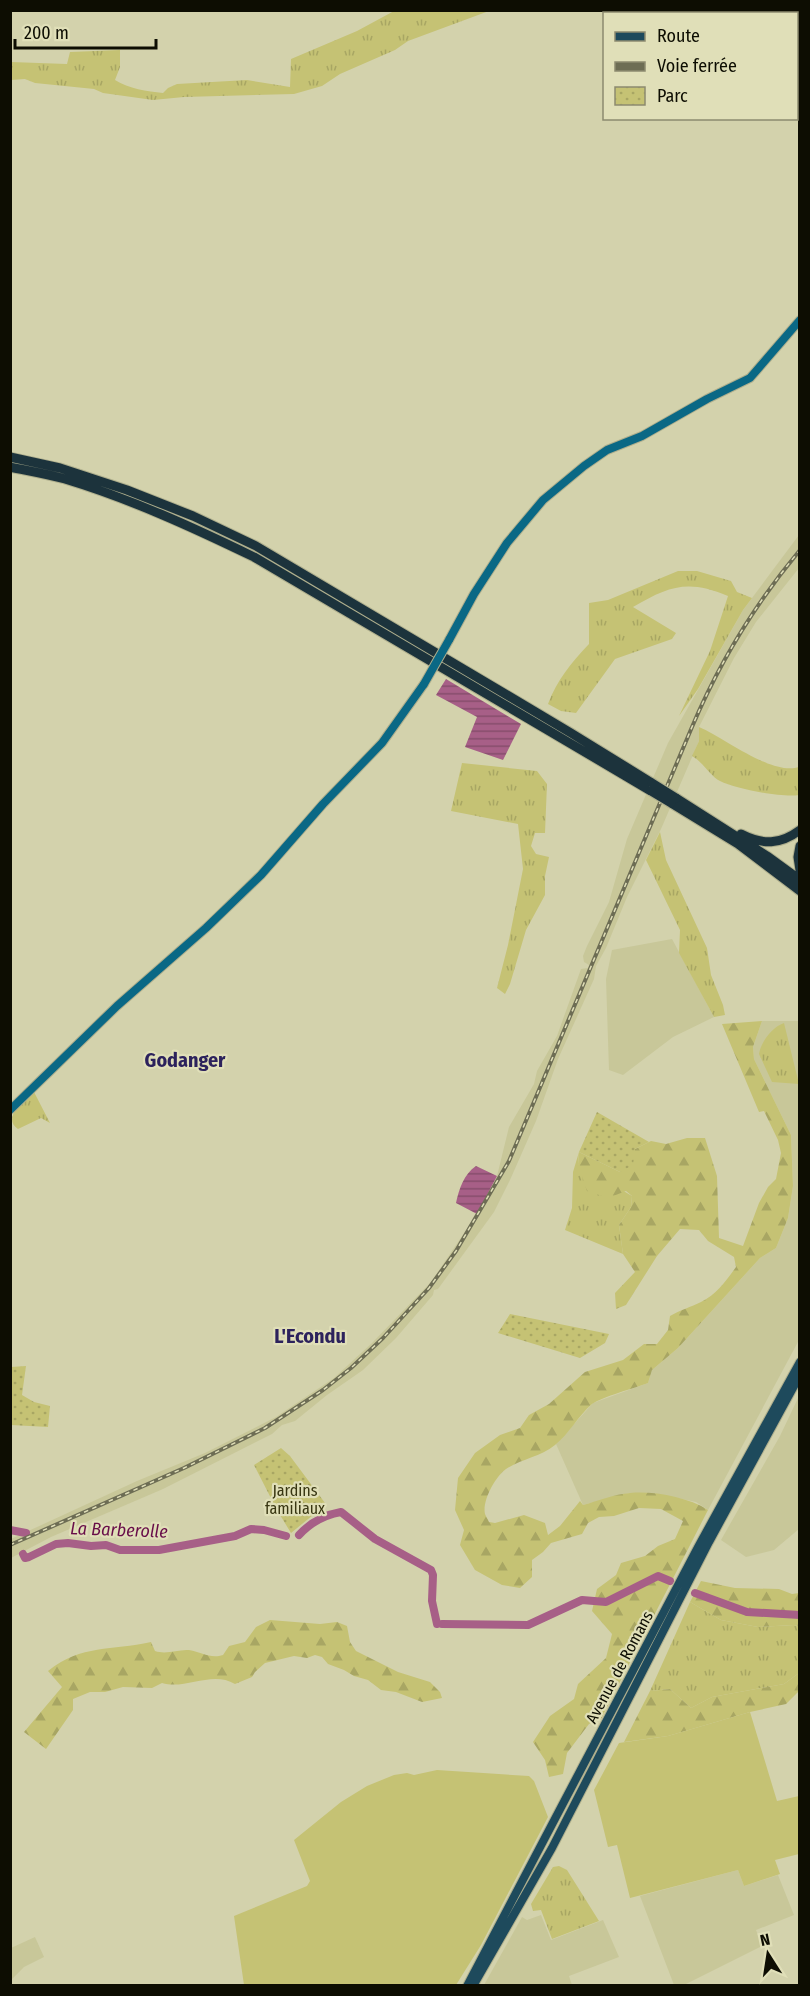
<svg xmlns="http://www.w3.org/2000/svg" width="810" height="1996" viewBox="0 0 810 1996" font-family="'Fira Sans Condensed',sans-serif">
<defs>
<pattern id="grass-tufts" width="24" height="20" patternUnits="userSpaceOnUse" patternTransform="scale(1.5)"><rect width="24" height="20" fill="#c5c274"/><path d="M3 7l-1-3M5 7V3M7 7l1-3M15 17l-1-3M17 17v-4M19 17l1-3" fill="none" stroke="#a8a663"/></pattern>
<pattern id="forest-firs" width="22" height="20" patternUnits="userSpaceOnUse" patternTransform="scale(1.5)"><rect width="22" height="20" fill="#c5c274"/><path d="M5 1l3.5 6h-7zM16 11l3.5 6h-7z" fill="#a8a663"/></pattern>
<pattern id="park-dots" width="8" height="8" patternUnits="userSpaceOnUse" patternTransform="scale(1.5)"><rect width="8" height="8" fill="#c5c274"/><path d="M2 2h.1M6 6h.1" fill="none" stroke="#a8a663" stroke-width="1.8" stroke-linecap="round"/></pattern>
<pattern id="water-rules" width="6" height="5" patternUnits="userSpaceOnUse" patternTransform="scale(1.5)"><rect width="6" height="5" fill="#a75f87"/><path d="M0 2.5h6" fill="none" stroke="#864d6c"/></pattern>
</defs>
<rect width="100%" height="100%" fill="#d3d2ac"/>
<!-- built -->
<path fill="#c8c799" d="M799,535V568L756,622L734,658L699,727V741L661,829L627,897L606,948L596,966L594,979L558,1059L536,1121L510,1180L494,1212L438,1289L434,1290L433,1295L396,1338L363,1370L327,1395L295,1421L282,1425L272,1434L163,1489L51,1537L11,1558V1539L137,1481L205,1453L276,1417L334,1378L372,1343L431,1282L477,1214L497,1176L509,1127L534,1084L537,1071L557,1036L581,969L588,968L589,965L584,962L583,956L587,946L609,902L627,839L668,743L743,610Z
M672,939L714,1017L673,1037L623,1075L609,1070L606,979L612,950Z
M762,1021H799V1340L708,1510L696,1502L663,1495L629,1493L583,1505L556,1444L593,1403L648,1383L652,1370L678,1348L760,1258L776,1248L788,1218L793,1186L791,1135L754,1059L753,1047Z
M799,1396V1529L774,1550L746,1557L721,1540L780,1436Z
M738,1870L744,1886L778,1875L794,1915L756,1930L762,1946L684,1985H674L640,1896Z
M541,1915L551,1940L603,1920L619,1957L569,1976L572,1985H484L522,1917L527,1920Z
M35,1937L44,1957L24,1967L11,1980V1948Z"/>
<!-- grass -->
<path fill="url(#grass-tufts)" d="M394,11H489L408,41L395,50L340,74L322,86L294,94L184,97L153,100L103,93L94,89L35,83L25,79L11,80V62L67,64L70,52L120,50V67L115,80C129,89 147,91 163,93L168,88L177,84L247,80L290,87L291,59L357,31Z
M678,571H697L731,581L737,592L752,598L743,610L698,689L679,716L710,651L728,596C688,579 669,586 633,607L676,633L672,639L615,659L576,713L561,711L548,704C557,680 571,663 589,644V603L608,600Z
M699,727C725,738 772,776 799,767V795C783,798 736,789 720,781C710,776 703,762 692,756L699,741Z
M462,763L537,771L547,784L545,833H535L531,846L536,854L549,857L545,876V895L526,930L510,984L505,994L497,988L508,945L523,869L518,824L451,811Z
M660,832L666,860L707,948L711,975L723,1005L725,1015L714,1017L679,953L680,930L646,860Z
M784,1023L799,1084L772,1082L759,1054C761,1042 772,1027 784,1023Z
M34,1092L50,1123L41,1118L18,1129C1,1117 25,1101 34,1092Z
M579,1152L578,1164L632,1196L631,1207L619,1225L623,1254L565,1230L572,1208L573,1172Z
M690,1602L721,1620L758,1627L794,1625L799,1626V1673L784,1684L712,1697L691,1708L670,1689L650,1691Z
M559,1866L567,1870L599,1921L552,1939L541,1910L533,1911L531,1904L553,1867Z"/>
<!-- forest -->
<path fill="url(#forest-firs)" d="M762,1021L753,1047L754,1059L791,1135L793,1186L788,1218L776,1248L760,1258L678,1348L652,1370L648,1383C635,1388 602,1397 592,1404C578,1416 569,1434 555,1445C540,1457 521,1459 506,1469C495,1477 482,1501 485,1514C486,1517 488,1519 489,1522L495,1523L524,1515L545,1523L548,1535L560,1526L580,1501L583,1505C598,1501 614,1494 630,1493C655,1491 687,1497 708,1510L601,1719L589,1724L567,1753L563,1774L549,1777L545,1760L533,1742L550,1716L574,1699L578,1684L606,1658L612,1634L592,1611L597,1589L616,1575L621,1563L645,1556L658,1546L675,1539L683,1521L661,1509L639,1508L614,1516L599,1517L588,1523L582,1534L551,1543L543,1552L532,1560V1577L520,1588L502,1585L475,1570L460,1545L464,1530L455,1510L458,1478L475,1453L500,1435L520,1428L529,1415L549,1404L585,1372L623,1360L644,1344H657L668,1330L670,1316C680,1310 691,1307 701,1302C717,1294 726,1281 736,1267L734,1257L708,1241L699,1230L680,1229L657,1256L626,1305L616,1309L615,1293L635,1272L623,1254L619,1225L631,1207L632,1196L626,1191L608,1198L587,1191L578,1164L579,1152L620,1172L635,1149L651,1141L666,1144L687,1138H705L717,1176L719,1238L743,1246L759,1203L768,1187L776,1179L781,1153L778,1140L764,1111L759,1112L722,1024Z
M701,1581L735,1588L779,1589L792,1594L799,1593V1626L794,1625L758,1627L721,1620L690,1602Z
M270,1620L320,1624L337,1622L347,1626L350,1642L356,1651L398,1672L430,1682L440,1692L442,1698L422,1702L396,1692L381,1690L368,1680L354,1676L344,1670L328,1664L322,1657L315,1655L307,1658L294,1656L265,1663L255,1672L252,1677L235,1684C212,1670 186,1690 162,1683L152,1688L123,1687L105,1692H90L73,1699V1710L46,1749L24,1732L62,1687L48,1671C82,1644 111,1651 151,1642L155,1651C167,1655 178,1649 189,1650C202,1652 210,1659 223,1655L229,1646L245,1642L256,1627Z
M799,1673V1691L786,1704L750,1712L668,1736L624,1742L650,1691L670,1689L691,1708L712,1697L784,1684Z"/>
<!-- park -->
<path fill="url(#park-dots)" d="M597,1112L649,1142L635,1149L633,1165L620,1172L579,1152Z
M510,1314L609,1334L605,1343L580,1358L498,1333Z
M26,1366L22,1395L34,1402L50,1406L48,1427L11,1425V1367Z
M281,1448L290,1456L325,1503L322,1510L313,1515L291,1533L277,1510L254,1465Z"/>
<!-- pitch -->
<path fill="#c5c274" d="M750,1712L777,1801L799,1796V1854L775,1860L780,1874L744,1886L738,1870L630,1898L617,1845L608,1847L594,1790L619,1743L668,1736Z
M437,1770L529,1776L534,1781L548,1817L481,1945L456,1985H244L234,1916L307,1886L310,1881L294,1840L341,1802L367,1786L394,1775L407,1773L414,1775Z"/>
<!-- water -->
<path fill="url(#water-rules)" d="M446,679L521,724L503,760L465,747L477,717L436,695Z
M476,1166L497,1176L477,1214L456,1203C459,1189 464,1174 476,1166Z"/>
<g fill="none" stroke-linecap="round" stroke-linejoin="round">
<!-- river -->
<path stroke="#a75f87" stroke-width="8" d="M10,1530L26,1533
M299,1535C311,1522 324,1515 341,1512L375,1539L431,1570L433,1575L432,1601L437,1624
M23,1554L25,1558L29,1557L56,1544L68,1543L91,1546L106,1545L120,1550H159L235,1536L251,1529L264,1530L286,1536
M695,1593L747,1612L800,1615
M442,1624L528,1625L582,1600L606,1602L658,1576L670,1581"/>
<!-- secondary casing -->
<g stroke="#afaf8d" stroke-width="10">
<path id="secondary" d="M449,640L474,594L507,543L543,500L584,466L607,450L642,436L707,399L750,378L800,320
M10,1110L117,1006L206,928L261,875L323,804L382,743L424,684"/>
</g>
<!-- primary casing -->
<g stroke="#afaf8d" stroke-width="10">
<path id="primary" d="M467,1986L698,1547L800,1362
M473,1986L552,1848L709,1542L800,1375"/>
</g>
<!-- highway casing -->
<g stroke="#afaf8d" stroke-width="11">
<path id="highway" d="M10,457L60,468L127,490L193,516L256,546L571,733L652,783
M10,467C29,471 47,474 65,479C131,499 192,527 254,557L651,791
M676,798L767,856L800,880
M671,803L738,844L800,891
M741,834C763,845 780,845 800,830
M800,846L798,857L800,870"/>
</g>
<!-- secondary -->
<use href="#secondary" stroke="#0a6885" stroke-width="8"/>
<!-- primary -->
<use href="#primary" stroke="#1e4a5c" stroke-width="8"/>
<!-- highway -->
<use href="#highway" stroke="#1c333c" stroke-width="9"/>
<!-- rail casing -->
<g stroke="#6d6d54" stroke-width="4">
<path id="rail" d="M10,1545L184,1468L265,1428L323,1390L351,1368L383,1338L429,1288L456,1251L509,1161L692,727C719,663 755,604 800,550"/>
</g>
<!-- rail -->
<use href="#rail" stroke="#e0dfb8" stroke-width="1.5" stroke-dasharray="4.5" stroke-linecap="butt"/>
<!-- secondary-bridge casing -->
<g stroke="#afaf8d" stroke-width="10" stroke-linecap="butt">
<path id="secondary-bridge" d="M424,684L449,640"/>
</g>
<!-- highway-bridge casing -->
<g stroke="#afaf8d" stroke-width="11" stroke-linecap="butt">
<path id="highway-bridge" d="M652,783L676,798
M651,791L671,803"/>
</g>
<!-- secondary-bridge -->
<use href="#secondary-bridge" stroke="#0a6885" stroke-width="8"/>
<!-- highway-bridge -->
<use href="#highway-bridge" stroke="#1c333c" stroke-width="9"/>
</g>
<g text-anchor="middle" stroke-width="4.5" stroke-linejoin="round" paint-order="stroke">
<!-- park labels -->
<g font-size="16" fill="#383612" stroke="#e0dfb8">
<text x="295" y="1496">Jardins<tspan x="295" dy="18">familiaux</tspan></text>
</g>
<!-- street labels -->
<g font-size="16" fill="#0d0d02" stroke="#e0dfb8">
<text transform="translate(619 1667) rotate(-62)" y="6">Avenue de Romans</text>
</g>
<!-- water labels -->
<g font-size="18" font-style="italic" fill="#680e49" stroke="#e0dfb8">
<text transform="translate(119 1530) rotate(2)" y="6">La Barberolle</text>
</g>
<!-- quarter labels -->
<g font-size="20" font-weight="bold" fill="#2c225c" stroke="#e0dfb8">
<text x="185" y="1067">Godanger</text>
<text x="310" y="1343">L'Econdu</text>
</g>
</g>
<!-- border -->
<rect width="810" height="1996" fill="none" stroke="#0d0d02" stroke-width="24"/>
<!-- legend -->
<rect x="603" y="12" width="195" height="108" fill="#e0dfb8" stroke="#8c8b6f" stroke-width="1.5"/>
<rect x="615" y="32" width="30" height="9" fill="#1e4a5c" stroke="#8c8b6f" stroke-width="1.5"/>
<text x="657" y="42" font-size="18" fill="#0d0d02">Route</text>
<rect x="615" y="62" width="30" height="9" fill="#6d6d54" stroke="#8c8b6f" stroke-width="1.5"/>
<text x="657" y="72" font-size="18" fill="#0d0d02">Voie ferrée</text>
<rect x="615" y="87" width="30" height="18" fill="url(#park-dots)" stroke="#8c8b6f" stroke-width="1.5"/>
<text x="657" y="102" font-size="18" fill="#0d0d02">Parc</text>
<!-- north arrow -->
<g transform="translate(768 1954) rotate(348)" stroke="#e0dfb8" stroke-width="4.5" paint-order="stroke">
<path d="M0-4.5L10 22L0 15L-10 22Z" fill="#0d0d02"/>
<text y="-9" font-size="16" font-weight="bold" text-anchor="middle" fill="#0d0d02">N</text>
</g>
<!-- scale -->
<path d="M15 39v9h141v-9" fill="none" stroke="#0d0d02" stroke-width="3"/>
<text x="24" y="39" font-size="18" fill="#0d0d02" stroke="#e0dfb8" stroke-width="4.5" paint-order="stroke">200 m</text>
</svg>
